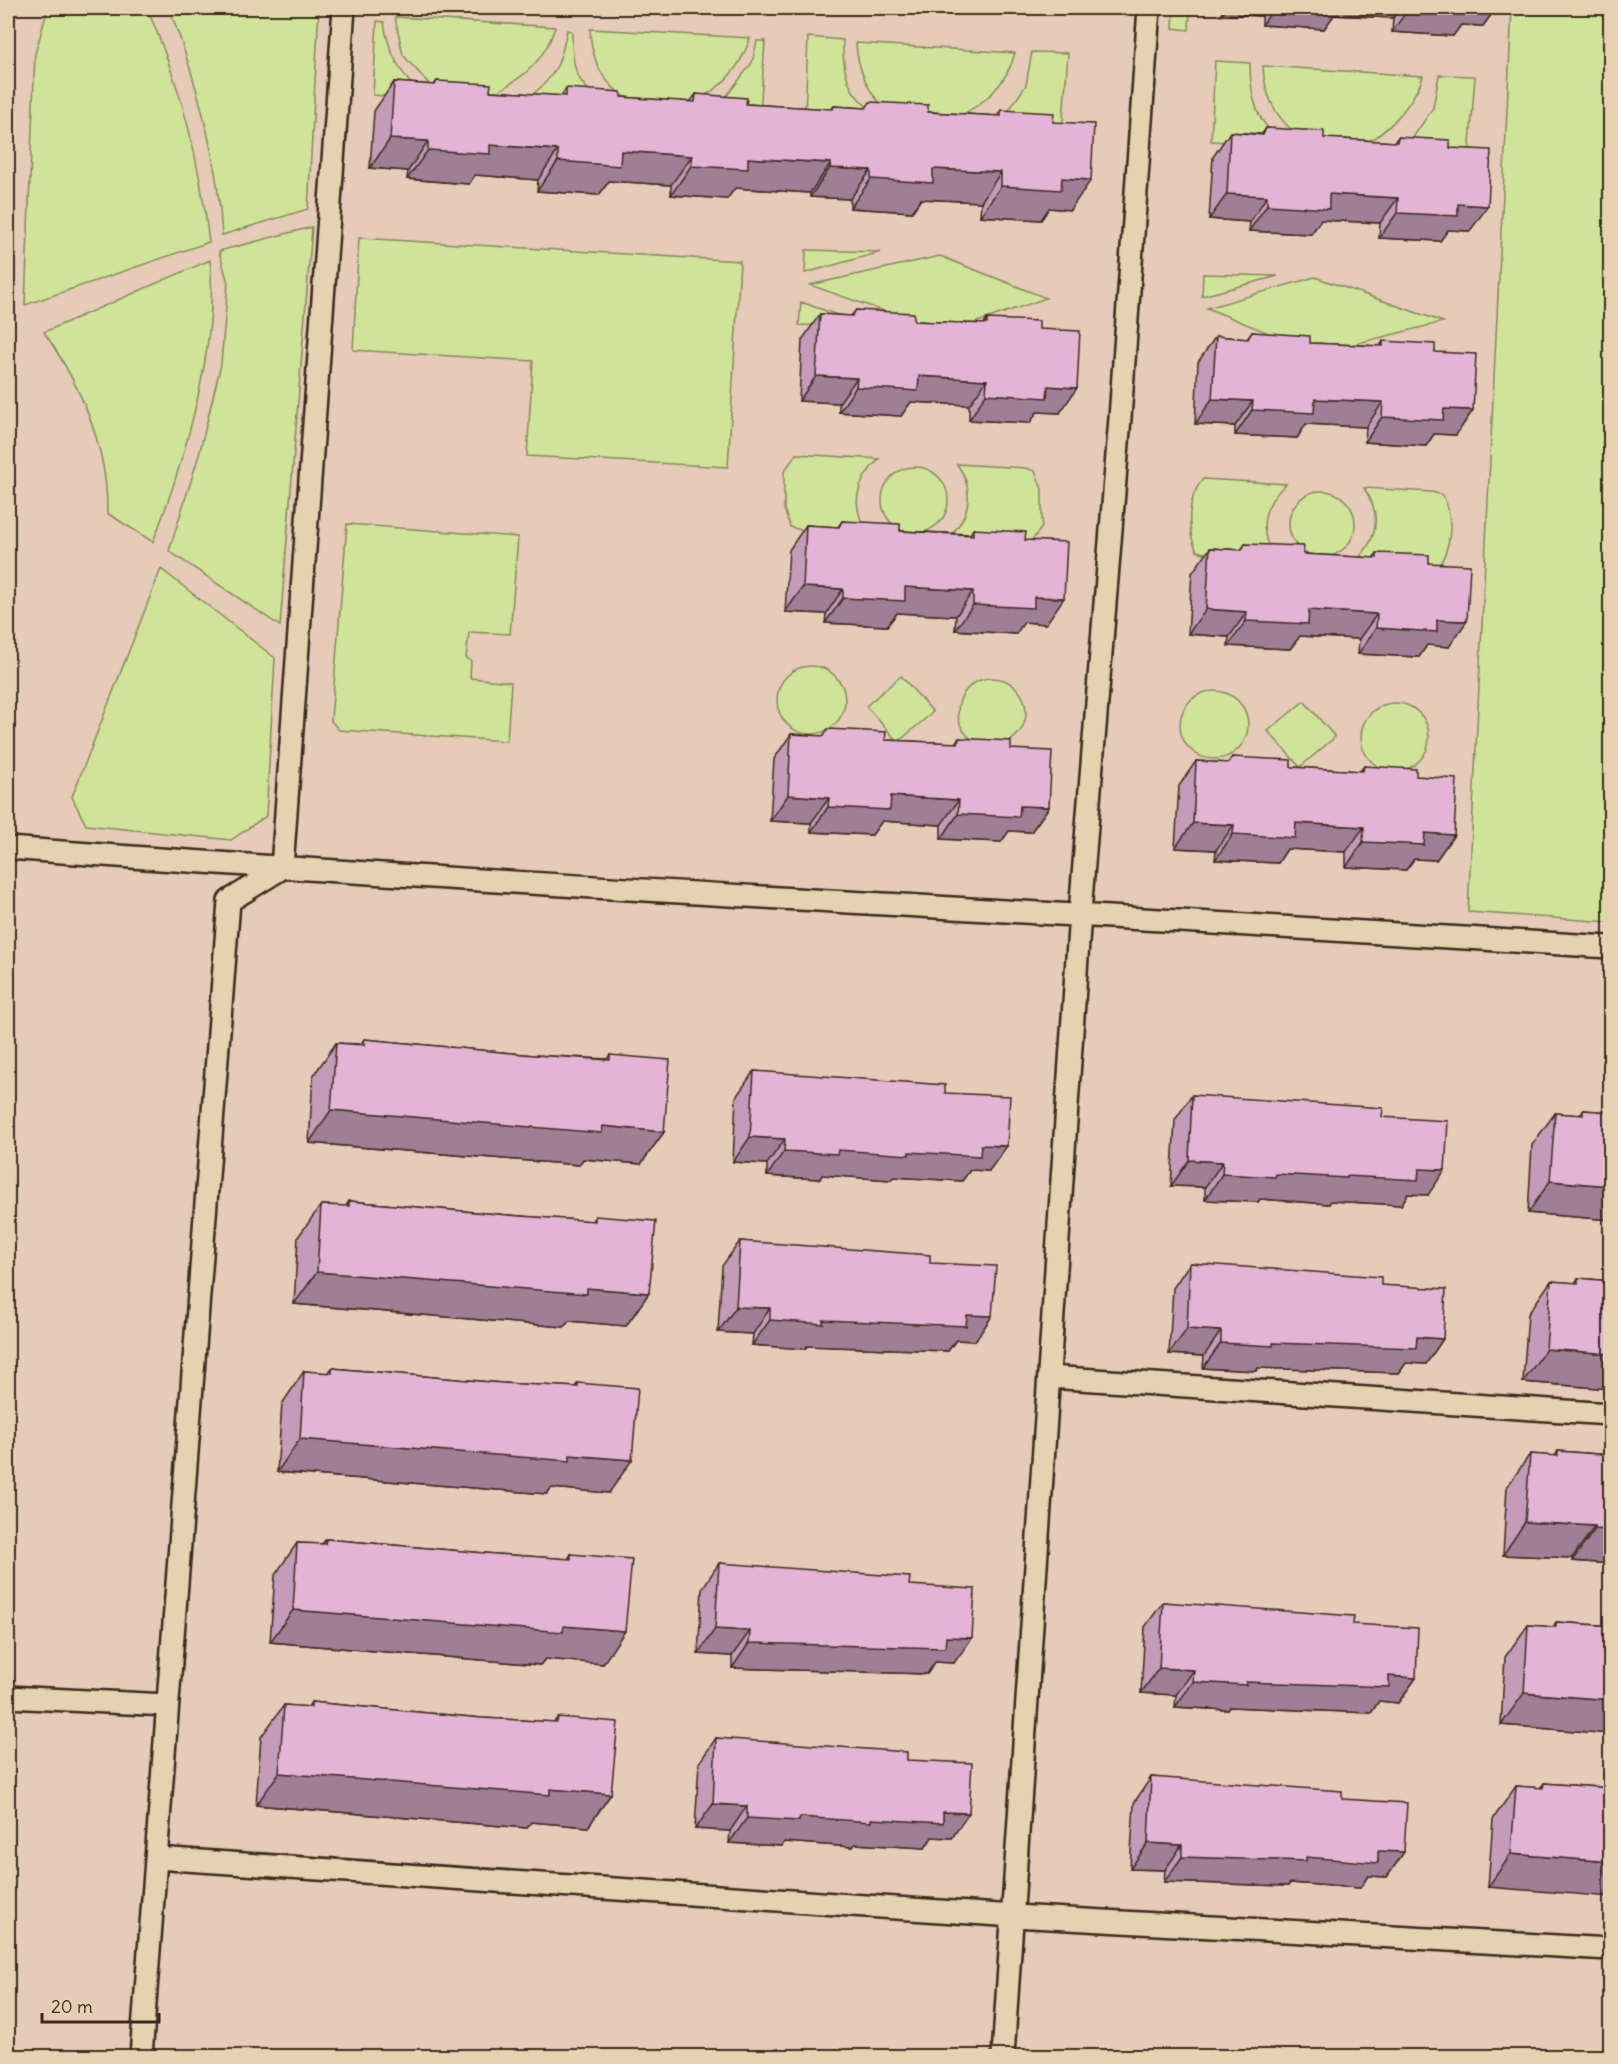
<svg xmlns="http://www.w3.org/2000/svg" width="1618" height="2064" viewBox="0 0 1618 2064" font-family="Delius,sans-serif">
<rect width="100%" height="100%" fill="#e6cbb8"/>
<filter id="ink" filterUnits="userSpaceOnUse"><feTurbulence type="fractalNoise" baseFrequency=".0167" numOctaves="2"/><feDisplacementMap in="SourceGraphic" scale="12" xChannelSelector="R" yChannelSelector="G"/><feConvolveMatrix kernelMatrix="1 2 1 2 8 2 1 2 1" color-interpolation-filters="sRGB"/></filter>
<g filter="url(#ink)">
<!-- green -->
<path fill="#d0e499" stroke="#86875c" stroke-width="1.5" d="M48,8H147C181,87 199,156 209,242L25,305L35,54Z
M169,8H319L308,209L222,235C218,157 197,81 169,8Z
M1174,8H1190L1189,30L1173,28Z
M1512,8H1610V922L1468,912Z
M395,17L555,27C545,61 523,78 493,94L430,85L403,55Z
M377,21L384,22C388,54 402,75 424,99L373,95Z
M590,29L750,38C721,131 593,131 590,29Z
M567,30L572,31C572,73 576,85 612,108L533,94C558,74 561,60 567,30Z
M808,37L843,40C842,84 853,100 889,123L805,118Z
M757,41H765L760,114L725,98L752,63Z
M856,43L1015,53C1006,86 984,104 954,119C934,116 912,116 893,110C869,103 857,64 856,43Z
M1032,52L1068,53L1062,133L1005,116L1026,85Z
M1215,61L1250,63C1250,85 1253,115 1271,131C1278,137 1288,141 1296,146L1211,141Z
M1263,66L1423,76C1414,104 1378,148 1346,147C1339,146 1330,142 1323,140C1315,138 1304,137 1297,133C1274,119 1264,90 1263,66Z
M1439,75L1475,76L1469,156L1412,139L1433,108Z
M312,227L280,626L169,551L199,455L221,364L228,283L219,251Z
M359,238L740,261L728,467L527,456L533,361L353,350Z
M806,250L881,252L805,273Z
M940,256L1046,298L946,333L810,285Z
M210,260C219,345 184,462 153,542L107,513C108,446 81,386 44,332Z
M1203,274L1278,276L1202,296Z
M1315,277L1443,322L1318,353L1207,308Z
M801,302L874,328L799,325Z
M796,454L879,459C856,482 849,506 869,534L801,530L790,527L784,509V472Z
M957,464L1025,468L1035,471L1042,489V527L1029,544L947,539C970,517 976,491 957,464Z
M882 500a33 33 0 1 1 66 0a33 33 0 1 1-66 0Z
M1203,479L1286,484C1262,505 1257,531 1275,558L1208,554L1197,551C1186,529 1187,498 1203,479Z
M1364,488L1431,492L1443,495C1454,518 1452,548 1437,568L1354,563C1377,541 1383,516 1364,488Z
M1289 524a33 33 0 1 1 66 0a33 33 0 1 1-66 0Z
M347,524L518,537L510,634L469,632L466,658L471,661L470,678L511,682L507,741L339,730L331,721Z
M161,569L275,658L266,816L231,840L86,825L72,797Z
M777 700a34 34 0 1 1 68 0a34 34 0 1 1-68 0Z
M901,676L933,712L898,742L866,706Z
M958 712a34 34 0 1 1 68 0a34 34 0 1 1-68 0Z
M1180 725a34 34 0 1 1 68 0a34 34 0 1 1-68 0Z
M1304,701L1335,737L1300,767L1268,731Z
M1361 737a34 34 0 1 1 68 0a34 34 0 1 1-68 0Z"/>
<g fill="none" stroke-linecap="round" stroke-linejoin="round">
<!-- service casing -->
<g stroke="#3b2a1e" stroke-width="26">
<path id="service" d="M8,848C541,888 1076,913 1610,947
M1049,1377L1610,1414
M8,1697L167,1705
M156,1858L1014,1916L1610,1949
M141,2056L229,901L282,868L344,8
M1003,2056L1080,913L1120,418L1149,8"/>
</g>
<!-- service -->
<use href="#service" stroke="#e6d1b0" stroke-width="21"/>
</g>
<!-- wall -->
<path fill="#c49bb8" stroke="#3b2a1e" stroke-width="1.5" d="M1222,8H1496L1483,26L1461,25L1453,36L1392,32L1393,18L1334,15L1324,29L1262,25V16L1222,14Z
M437,81L490,91L561,96L566,88L621,97L690,102L696,94L746,104L831,109L834,106L997,116L1001,110L1053,122L1070,210L1049,208L1041,220L980,216L981,202L921,199L912,212L850,208V199L810,197V193L735,188L727,199L671,195V185L609,181L599,195L537,191L538,180L475,175L469,184L407,179L408,171L370,168L374,111L394,82L434,85Z
M1266,128L1324,138L1394,142L1398,137L1450,148L1470,231L1448,230L1440,241L1379,238L1380,223L1321,220L1311,234L1249,231L1250,222L1209,219L1213,157L1230,132L1262,134Z
M856,310L914,321L984,324L987,319L1039,329L1060,413L1037,412L1030,423L969,420V405L911,402L901,416L839,412V403L799,401L802,340L820,314L851,316Z
M1252,332L1310,343L1380,346L1383,341L1435,352L1473,410L1456,435L1434,434L1426,446L1365,442L1366,427L1306,424L1297,438L1235,435V426L1195,424L1198,362L1216,336L1247,339Z
M842,521L900,531L970,534L973,529L1025,540L1046,624L1024,622L1016,634L955,630L956,616L897,613L887,626L825,623L826,614L785,612L789,550L806,525L838,527Z
M1245,544L1303,554L1373,558L1377,553L1429,563L1449,647L1427,645L1419,657L1358,654L1359,639L1300,636L1290,649L1228,646L1229,637L1188,634L1192,573L1210,548L1241,550Z
M828,729L885,740L955,743L959,738L1011,749L1049,807L1031,832L1009,831L1001,842L941,839V825L882,821L872,835L811,832V823L770,821L774,759L791,734L823,736Z
M1232,757L1291,767L1360,771L1364,766L1416,776L1454,835L1436,860L1414,859L1406,870L1346,867V852L1287,849L1278,863L1215,860L1216,850L1175,848L1179,786L1196,761L1228,763Z
M364,1039L534,1055L607,1059L610,1055L664,1132L641,1164L583,1159L579,1165L309,1143L313,1076L336,1043L361,1044Z
M754,1071L945,1093L989,1171L970,1170L962,1181L893,1177L891,1180L822,1175L820,1179L767,1176V1164L733,1162L736,1097Z
M1192,1095L1382,1117L1428,1195L1408,1194L1401,1205L1331,1201L1329,1204L1260,1199L1258,1202L1205,1200V1187L1171,1186L1175,1120Z
M1583,1110L1611,1112V1220L1528,1213L1532,1145L1555,1113L1580,1115Z
M349,1201L520,1216L592,1221L595,1216L649,1293L626,1326L569,1321L564,1327L294,1304L298,1237L321,1205L346,1206Z
M740,1241L930,1263L992,1316L975,1341L956,1340L948,1351L807,1346L805,1349L752,1345L753,1334L718,1332L722,1266Z
M1190,1263L1381,1285L1443,1339L1426,1364L1406,1363L1399,1373L1258,1368L1256,1371L1203,1368L1204,1356L1169,1354L1173,1288Z
M1578,1278L1611,1281V1389L1523,1382L1528,1314L1551,1281L1575,1283Z
M332,1368L502,1383L575,1387L578,1383L609,1493L551,1488L547,1494L277,1472L282,1404L304,1371L328,1373Z
M1558,1451L1611,1455V1564L1572,1561V1558L1503,1555L1507,1487L1530,1454L1555,1456Z
M326,1539L496,1554L568,1559L571,1554L603,1664L545,1659L540,1665L270,1642L275,1575L297,1543L322,1544Z
M719,1563L909,1585L954,1663L935,1662L927,1674L732,1668V1656L698,1654L702,1589Z
M1163,1602L1353,1624L1416,1678L1398,1703L1379,1701L1371,1713L1230,1707L1228,1710L1175,1707L1176,1695L1141,1693L1145,1627Z
M1556,1622L1611,1626V1734L1501,1725L1505,1657L1528,1625L1553,1627Z
M311,1702L482,1718L554,1722L558,1717L611,1794L588,1827L531,1822L527,1828L256,1805L261,1737L284,1705L308,1707Z
M716,1738L907,1760L952,1838L932,1837L925,1848L855,1844L853,1847L784,1842L782,1846L729,1843L730,1831L695,1829L699,1763Z
M1151,1777L1342,1799L1404,1852L1387,1877L1368,1876L1360,1888L1290,1883L1288,1886L1164,1882L1165,1870L1130,1869L1134,1803Z
M1544,1783L1611,1788L1488,1887L1493,1819L1516,1786L1540,1788Z"/>
<!-- shaded-wall -->
<path fill="#a07e96" stroke="#3b2a1e" stroke-width="1.5" d="M993,8H1056L1053,12L992,9Z
M1226,8H1268L1262,16L1222,14Z
M1274,8H1400L1393,18L1334,15L1324,29L1262,25Z
M1409,8H1496L1483,26L1461,25L1453,36L1392,32Z
M390,139L428,141L408,171L370,168Z
M490,145L558,150L538,180L475,175L469,184L407,179L428,150Z
M621,151L692,156L671,185L609,181L599,195L537,191L558,161Z
M748,158L831,163L810,193L735,188L727,199L671,195L691,166Z
M830,168L871,170L850,199L810,197Z
M933,169L1001,172L981,202L921,199L912,212L850,208L871,179Z
M1062,178L1091,180L1070,210L1049,208L1041,220L980,216L1001,186Z
M1227,194L1267,196L1250,222L1209,219Z
M1329,194L1398,198L1380,223L1321,220L1311,234L1249,231L1267,205Z
M1458,204L1488,206L1470,231L1448,230L1440,241L1379,238L1397,213Z
M816,376L857,378L839,403L799,401Z
M919,376L987,380L969,405L911,402L901,416L839,412L856,387Z
M1048,386L1077,388L1060,413L1037,412L1030,423L969,420L986,394Z
M1212,399L1253,401L1235,426L1195,424Z
M1315,399L1383,402L1366,427L1306,424L1297,438L1235,435L1252,410Z
M1444,409L1473,410L1456,435L1434,434L1426,446L1365,442L1382,417Z
M803,587L843,589L826,614L785,612Z
M905,587L973,591L956,616L897,613L887,626L825,623L843,598Z
M1034,597L1064,598L1046,624L1024,622L1016,634L955,630L973,605Z
M1206,609L1247,612L1229,637L1188,634Z
M1309,610L1377,614L1359,639L1300,636L1290,649L1228,646L1246,621Z
M1437,620L1467,621L1449,647L1427,645L1419,657L1358,654L1376,628Z
M788,795L829,798L811,823L770,821Z
M891,796L959,800L941,825L882,821L872,835L811,832L828,807Z
M1020,806L1049,807L1031,832L1009,831L1001,842L941,839L958,814Z
M1193,823L1234,825L1216,850L1175,848Z
M1296,823L1364,827L1346,852L1287,849L1278,863L1215,860L1233,834Z
M1425,833L1454,835L1436,860L1414,859L1406,870L1346,867L1363,842Z
M331,1110L603,1126L664,1132L641,1164L583,1159L579,1165L309,1143Z
M750,1137L785,1139L767,1164L733,1162Z
M981,1145L1007,1146L989,1171L970,1170L962,1181L893,1177L891,1180L822,1175L820,1179L767,1176L784,1151Z
M1189,1160L1223,1162L1205,1187L1171,1186Z
M1419,1169L1445,1170L1428,1195L1408,1194L1401,1205L1331,1201L1329,1204L1260,1199L1258,1202L1205,1200L1222,1174H1276L1347,1176Z
M1550,1181L1611,1186V1220L1528,1213Z
M317,1272L587,1288L649,1293L626,1326L569,1321L564,1327L294,1304Z
M736,1307L770,1308L753,1334L718,1332Z
M967,1315L992,1316L975,1341L956,1340L948,1351L807,1346L805,1349L752,1345L770,1320H823Z
M1187,1329L1221,1331L1204,1356L1169,1354Z
M1417,1337L1443,1339L1426,1364L1406,1363L1399,1373L1258,1368L1256,1371L1203,1368L1221,1343H1273Z
M1546,1349L1611,1354V1389L1523,1382Z
M300,1439L570,1455L632,1460L609,1493L551,1488L547,1494L277,1472Z
M1525,1522L1595,1526L1572,1558L1503,1555Z
M1595,1529L1611,1530V1564L1572,1561Z
M293,1610L564,1626L625,1631L603,1664L545,1659L540,1665L270,1642Z
M715,1629L750,1631L732,1656L698,1654Z
M946,1637L972,1638L954,1663L935,1662L927,1674L732,1668L749,1643Z
M1159,1668L1194,1670L1176,1695L1141,1693Z
M1389,1676L1416,1678L1398,1703L1379,1701L1371,1713L1230,1707L1228,1710L1175,1707L1193,1682H1246Z
M1524,1693L1611,1700V1734L1501,1725Z
M279,1773L550,1789L611,1794L588,1827L531,1822L527,1828L256,1805Z
M713,1804L747,1806L730,1831L695,1829Z
M943,1812L969,1813L952,1838L932,1837L925,1848L855,1844L853,1847L784,1842L782,1846L729,1843L747,1818L800,1817L871,1819Z
M1148,1843L1182,1845L1165,1870L1130,1869Z
M1378,1851L1404,1852L1387,1877L1368,1876L1360,1888L1290,1883L1288,1886L1164,1882L1182,1857H1306Z
M1511,1854L1611,1862V1897L1488,1887Z"/>
<!-- building -->
<path fill="#e4b4d6" stroke="#3b2a1e" stroke-width="1.5" d="M1414,8H1471L1470,11Z
M437,81L491,84L490,91L566,96V88L621,92V97L695,102L696,94L747,98L746,104L833,109L834,106L866,108L870,102L928,105V112L1001,116V110L1054,113L1053,122L1094,124L1091,180L1062,178L1061,190L1001,186V172L933,169V183L871,179V170L830,168L831,163L748,158V169L691,166L692,156L621,151L620,166L558,161V150L490,145V154L428,150V141L390,139L394,82L435,85Z
M1266,128L1324,131V138L1397,142L1398,137L1450,140V148L1491,150L1488,206L1458,204V216L1397,213L1398,198L1329,194V209L1267,205V196L1227,194L1230,132L1263,135Z
M856,310L914,313V321L987,324V319L1039,321V329L1080,331L1077,388L1048,386L1047,398L986,394L987,380L919,376L918,391L856,387L857,378L816,376L820,314L852,316Z
M1252,332L1310,336V343L1383,346V341L1435,344V352L1476,354L1473,410L1444,409L1443,420L1382,417L1383,402L1315,399L1314,413L1252,410L1253,401L1212,399L1216,336L1248,339Z
M842,521L900,524V531L973,535V529L1026,532L1025,540L1067,542L1064,598L1034,597V608L973,605V591L905,587V601L843,598V589L803,587L806,525L839,527Z
M1245,544L1304,546L1303,554L1377,558V553L1429,555V563L1470,565L1467,621L1437,620V632L1376,628L1377,614L1309,610L1308,624L1246,621L1247,612L1206,609L1210,548L1242,550Z
M828,729L886,732L885,740L958,743L959,738L1011,741V749L1052,751L1049,807L1020,806L1019,817L958,814L959,800L891,796L890,810L828,807L829,798L788,795L791,734L824,736Z
M1232,757L1291,760V767L1363,771L1364,766L1416,769V776L1457,779L1454,835L1425,833L1424,845L1363,842L1364,827L1296,823L1295,838L1233,834L1234,825L1193,823L1196,761L1229,763Z
M364,1039L534,1055L610,1060V1055L670,1060L664,1132L603,1126L602,1133L331,1110L336,1043L364,1045Z
M754,1071L945,1085V1093L1010,1096L1007,1146L981,1145L980,1156L909,1152V1155L838,1150L837,1154L784,1151L785,1139L750,1137Z
M1192,1095L1383,1108L1382,1117L1448,1121L1445,1170L1419,1169L1418,1180L1347,1176V1178L1276,1174L1275,1177L1222,1174L1223,1162L1189,1160Z
M1583,1110L1611,1112V1186L1550,1181L1555,1113L1583,1115Z
M349,1201L520,1216L595,1221V1216L656,1221L649,1293L587,1288V1294L317,1272L321,1205L349,1206Z
M740,1241L930,1255V1263L996,1266L992,1316L967,1315L966,1326L823,1320V1324L770,1320V1308L736,1307Z
M1190,1263L1381,1277V1285L1446,1289L1443,1339L1417,1337L1416,1348L1273,1343V1346L1221,1343V1331L1187,1329Z
M1578,1278L1611,1281V1354L1546,1349L1551,1281L1578,1283Z
M332,1368L502,1383L578,1387V1383L638,1388L632,1460L570,1455V1461L300,1439L304,1371L332,1373Z
M1558,1451L1611,1455V1530L1595,1529V1526L1525,1522L1530,1454L1558,1456Z
M326,1539L496,1554L571,1559V1554L632,1559L625,1631L564,1626L563,1632L293,1610L297,1543L325,1544Z
M719,1563L910,1577L909,1585L975,1589L972,1638L946,1637L945,1648L749,1643L750,1631L715,1629Z
M1163,1602L1354,1616L1353,1624L1418,1628L1416,1678L1389,1676V1687L1246,1682V1685L1193,1682L1194,1670L1159,1668Z
M1556,1622L1611,1626V1700L1524,1693L1528,1625L1556,1627Z
M311,1702L482,1718L557,1722L558,1717L618,1722L611,1794L550,1789V1795L279,1773L284,1705L311,1707Z
M716,1738L907,1752V1760L972,1763L969,1813L943,1812V1823L871,1819V1822L800,1817L799,1821L747,1818V1806L713,1804Z
M1151,1777L1342,1791V1799L1407,1803L1404,1852L1378,1851V1863L1306,1857V1861L1182,1857V1845L1148,1843Z
M1544,1783L1611,1788V1862L1511,1854L1516,1786L1543,1788Z"/>
</g>
<!-- margin -->
<rect width="1618" height="2064" fill="none" stroke="#e6d1b0" stroke-width="30"/>
<rect x="15" y="15" width="1588" height="2034" fill="none" stroke="#3b2a1e" stroke-width="2" filter="url(#ink)"/>
<!-- scale -->
<path d="M42 2013v9h117v-9" fill="none" stroke="#3b2a1e" stroke-width="3"/>
<text x="51" y="2013" font-size="18" fill="#3b2a1e" stroke="#e6d1b0" stroke-width="4.5" paint-order="stroke">20 m</text>
</svg>
